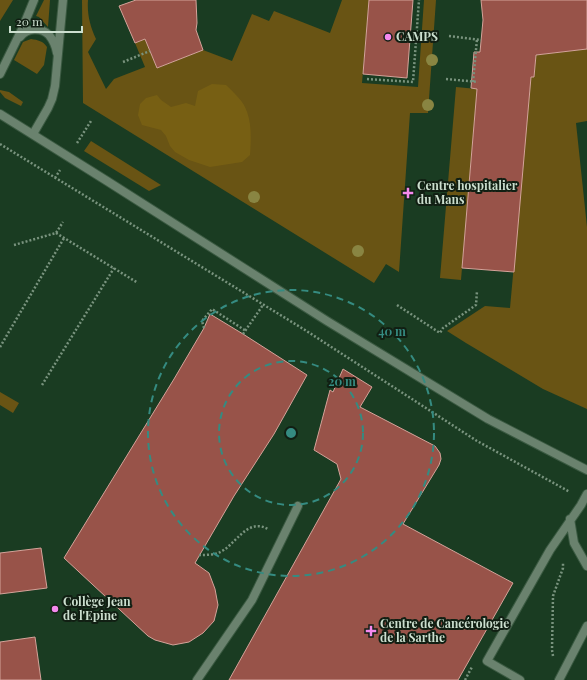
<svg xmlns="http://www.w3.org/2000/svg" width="587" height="680" viewBox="0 0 587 680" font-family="'Playfair Display',serif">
<rect width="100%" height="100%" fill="#1a3c22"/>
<!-- green -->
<path fill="#695414" d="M0,0H13L0,21Z
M44,0H50L48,27L39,17L36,16Z
M82,0H88C87,14 90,26 96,39L88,52L106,89L114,79L145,67L135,43L145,39L157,68L203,50L232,61L252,14L269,21L274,11L330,33L342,0H369L362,83L418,87L424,0H436L428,113H410L399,272L386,264L374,283L83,103Z
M31,39C38,40 43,41 47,47L44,65L37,74L14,60L23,42Z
M587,49V121L576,123L587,227V409L543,389L466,343L447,331L485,306L510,308L531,77H534L536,55Z
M456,87L477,89L461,280L440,278Z
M0,90L9,92L23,102L21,106L5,98L0,92Z
M91,141L161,185L149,191L84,151Z
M0,392L19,403L13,413L0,405Z"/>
<!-- forest -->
<path fill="#775f13" d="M212,84L226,85C231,90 242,100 245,107C252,121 251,139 250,155L242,162L210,167L189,160L175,152L170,146L166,136L161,130L142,125L138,115L140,104L146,98L157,95L161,100L171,107L186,103L195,106L198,91Z"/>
<!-- building -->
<path fill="#985349" stroke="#d4a39a" d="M136,0H196L197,23L196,30L203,50L157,68L145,39L135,43L119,6Z
M369,0H413L407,78L363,74Z
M481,0H587V49L536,55L534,77H531L514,272L462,268L477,89L471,88L474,52H480L483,20Z
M210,314L243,334L307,375L274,434L234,496L195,563L209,573L215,589L218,605L214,621L203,633L189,642L173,645L155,640L148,636L64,558L174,379L204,328Z
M343,369L372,387L360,407L435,446L440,453L441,459L439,465L403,524L513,583L458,680H229L341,479L337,464L314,450L330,390L333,392Z
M41,548L47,588L0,594V553Z
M35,637L41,680H0V642Z"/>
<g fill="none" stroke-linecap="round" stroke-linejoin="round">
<!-- lane casing -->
<g stroke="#3a5941" stroke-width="10">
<path id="lane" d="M20,37C27,28 41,27 49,35C53,40 56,47 57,53
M0,74L23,27L34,0
M33,134L48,108L52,99L55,86L63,0
M570,519L574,543L587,566
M197,680L252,600L298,506
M520,680L487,661L550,550L581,505L587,494
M559,680L587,626"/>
</g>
<!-- street casing -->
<g stroke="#3a5941" stroke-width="10">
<path id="street" d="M0,114L107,181L327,321L488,419L587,470"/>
</g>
<!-- path -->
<path stroke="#79937e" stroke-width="2.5" stroke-dasharray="2 2" stroke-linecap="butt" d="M449,36L481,40
M123,62L150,51
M367,79L413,82L419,0
M446,79L478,82
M473,82L477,39
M77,143L91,121
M0,144L305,330L477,441L570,492
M55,178L60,170
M56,233L138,283
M14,245L56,233L63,222
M397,305L440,333L443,328L476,305L477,291
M204,328L202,321L212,309L246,331
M243,334L263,305
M0,347L64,238
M42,385L114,268
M199,555C205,555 212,555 218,553C235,547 246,517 268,529
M553,656L552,650L553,596L563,568V562
M465,680L472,667"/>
<!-- lane -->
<use href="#lane" stroke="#6a826e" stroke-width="8"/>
<!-- street -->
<use href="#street" stroke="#6a826e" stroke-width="8"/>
</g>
<!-- trees -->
<g fill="#898542">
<circle cx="432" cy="60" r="6"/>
<circle cx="428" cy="105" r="6"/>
<circle cx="254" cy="197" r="6"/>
<circle cx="358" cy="251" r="6"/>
</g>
<!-- distance rings -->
<g fill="none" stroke="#358b81" stroke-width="2" stroke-dasharray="7 5">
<circle cx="291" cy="433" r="72"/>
<circle cx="291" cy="433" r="143"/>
</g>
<!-- markers -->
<g fill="#f589ee" stroke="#111f13" stroke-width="1.5">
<circle cx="388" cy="37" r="4"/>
<path d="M406 187h4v4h4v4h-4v4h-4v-4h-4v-4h4z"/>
<circle cx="55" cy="609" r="4"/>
<path d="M369 625h4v4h4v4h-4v4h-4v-4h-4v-4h4z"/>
</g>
<g text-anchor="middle" stroke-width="4" stroke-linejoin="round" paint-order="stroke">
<!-- poi labels -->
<g font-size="12" font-weight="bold" fill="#ccdfcf" stroke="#111f13" text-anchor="start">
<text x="396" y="41">CAMPS</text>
<text x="417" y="190">Centre hospitalier<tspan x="417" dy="14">du Mans</tspan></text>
<text x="63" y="606">Collège Jean<tspan x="63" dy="14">de l'Epine</tspan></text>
<text x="380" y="628">Centre de Cancérologie<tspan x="380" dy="14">de la Sarthe</tspan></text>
</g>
</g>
<circle cx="291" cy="433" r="6" fill="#358b81" stroke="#111f13" stroke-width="2"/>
<g font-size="12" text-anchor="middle" font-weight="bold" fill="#358b81" stroke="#111f13" stroke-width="4" stroke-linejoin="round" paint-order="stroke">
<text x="392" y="336">40 m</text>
<text x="342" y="386">20 m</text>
</g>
<!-- scale -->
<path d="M10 26v6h72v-6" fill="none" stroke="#ccdfcf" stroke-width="2"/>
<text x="16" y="26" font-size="12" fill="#ccdfcf" stroke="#111f13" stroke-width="3" paint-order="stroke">20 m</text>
</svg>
